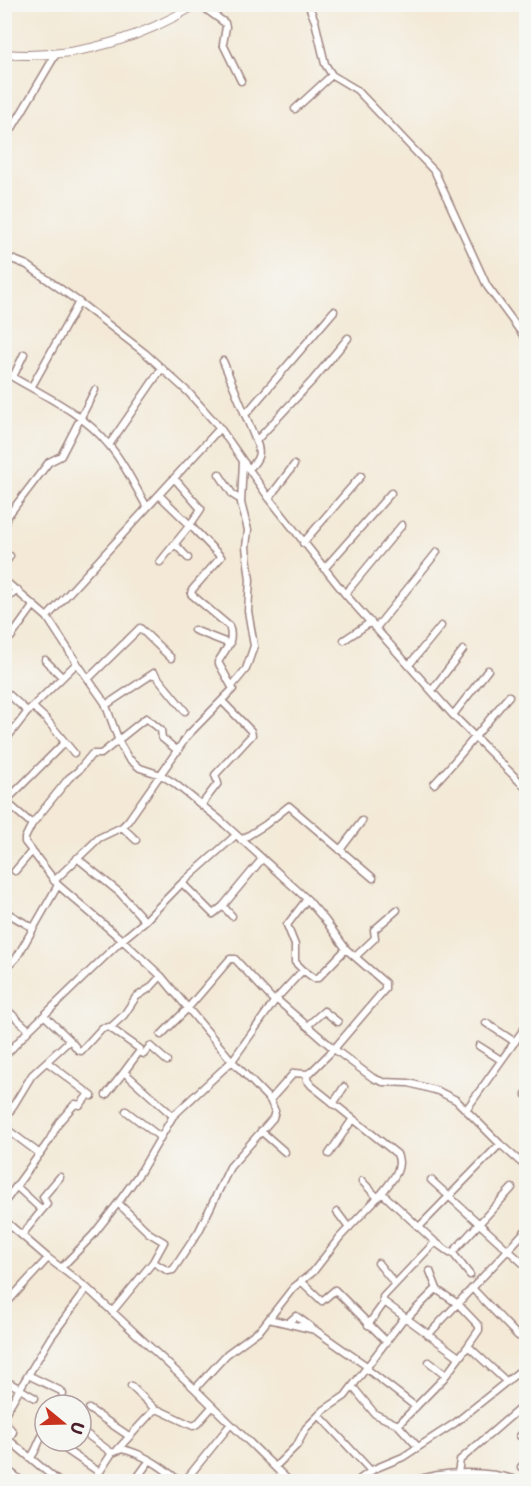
<svg xmlns="http://www.w3.org/2000/svg" width="531" height="1486" viewBox="0 0 531 1486" font-family="'Playpen Sans',sans-serif">
<rect width="100%" height="100%" fill="#f6f6f2"/>
<filter id="ink" filterUnits="userSpaceOnUse"><feTurbulence type="fractalNoise" baseFrequency=".0167" numOctaves="2"/><feDisplacementMap in="SourceGraphic" scale="12" xChannelSelector="R" yChannelSelector="G"/><feConvolveMatrix kernelMatrix="1 2 1 2 8 2 1 2 1" color-interpolation-filters="sRGB"/></filter>
<filter id="wash" filterUnits="userSpaceOnUse"><feTurbulence type="fractalNoise" baseFrequency=".008" numOctaves="4" result="noise"/><feDisplacementMap in="SourceGraphic" scale="24" xChannelSelector="R" yChannelSelector="G"/><feGaussianBlur stdDeviation="1.35" result="paint"/><feColorMatrix in="noise" values="0 0 0 0 0 0 0 0 0 0 0 0 0 0 0 0 0 1.4 0 .05"/><feComposite in="paint" operator="in"/></filter>
<g filter="url(#wash)">
<rect width="100%" height="100%" fill="#f3e9d6"/>
</g>
<g filter="url(#ink)">
<g fill="none" stroke-linecap="round" stroke-linejoin="round">
<!-- minor casing -->
<g stroke="#9e8480" stroke-width="9">
<path id="minor" d="M199,4L225,23L226,27L223,44L241,81
M308,4L315,21L325,64L332,75L357,90L435,172L487,286L526,339
M295,109L332,75
M4,142L56,54
M4,256L27,265L79,302L145,353L189,393L220,428L269,498L345,594L453,715L526,788
M223,361L256,441
M4,372C40,394 81,411 108,444C124,462 135,487 147,507
M13,377L24,354
M4,385L7,374
M32,386L79,302
M245,415L334,311
M109,445L162,368
M249,469C258,460 262,454 256,441L313,380L348,338
M219,474L233,495L241,500
M159,495L190,525L160,562
M269,498L294,465
M4,531L7,517L49,462L61,456L95,390
M303,543L361,476
M175,544L188,558
M4,565L10,556
M324,569L391,493
M4,580L47,617L77,663
M345,594L402,525
M4,600L18,590
M47,617L220,428
M376,628L437,552
M194,630L230,644
M4,635L11,637L34,605
M344,640L371,622
M45,660L62,677
M409,665L441,626
M89,678L140,628L171,658
M232,686L246,669L254,646L248,611L250,580L246,547L248,530L241,503L243,462
M4,690L28,712
M432,690L463,650
M106,705L154,673L185,711
M33,707L46,719L74,753
M453,715L488,670
M4,742L29,710L77,663L105,703L120,744L128,758L140,768L161,775L174,783L219,819L307,899L325,920L346,949L385,983V989L334,1049L311,1072L307,1074L294,1073L270,1100L232,1061L161,976L122,940L58,885L25,842V838L32,824L4,800
M434,784C461,756 484,725 509,696
M6,801L64,743
M202,804L218,783L215,775L252,735L251,731L222,701
M32,824L69,778L78,771L92,754H101L146,718L161,730L162,738L178,751
M122,827L136,840
M241,840L265,825L289,806L373,878
M340,850L362,821
M77,858L120,893L145,921
M15,871L32,851
M54,881L99,838L122,827L128,821L188,735L233,689L218,662C225,650 235,641 229,626L191,594L192,590L221,557L190,525L201,509L174,478
M182,883L213,914L223,906L262,859
M223,906L232,916
M4,911L33,928
M355,957L375,938L374,930L397,910
M303,970L295,962V945L287,925L307,899
M4,971L17,957L58,885
M276,999L334,1049L373,1078L383,1082L409,1083L438,1091L456,1100L466,1110
M4,1007L29,1030
M45,1016L70,1040
M486,1023L515,1042
M307,1026L324,1011L338,1022
M526,1026L466,1110L500,1144L526,1167
M109,1027L140,1049L139,1052
M161,1035L188,1008L230,959H235L274,1001
M479,1046L501,1060
M4,1057L29,1030L122,940L145,921L182,883L236,835
M47,1062L92,1096
M124,1072L139,1052L144,1054L150,1046L167,1061
M307,1074V1080L312,1086L397,1154C404,1169 391,1181 382,1193
M526,1094V1095
M106,1095L124,1072L173,1116
M333,1104L344,1087
M126,1111L160,1137
M4,1121L32,1075L70,1040L78,1050L81,1051L102,1028L111,1027L124,1015L136,997L150,988L161,976
M4,1127L40,1154
M261,1131L285,1152
M329,1154L352,1120
M362,1181L377,1197
M16,1186L42,1210L22,1235
M4,1203L49,1141L59,1122L75,1104L80,1105L89,1094
M118,1203L149,1233L164,1242L153,1262
M42,1210L47,1204L43,1197L60,1177
M337,1212L349,1228
M4,1220L48,1258L87,1288L195,1389L290,1482
M419,1227L500,1144
M526,1230L508,1250L526,1266
M435,1242L383,1297V1301L459,1357
M452,1252L470,1275
M378,1263L395,1284
M61,1268L93,1235L118,1203L141,1171L173,1116L232,1061L276,999L303,970L314,978H318L346,949
M430,1271L437,1289
M301,1281L322,1301L335,1290L387,1342
M472,1288L518,1336L523,1337L526,1335
M4,1306L48,1258
M112,1312L153,1262L168,1271L173,1270L199,1231L230,1167L273,1118L275,1111L270,1100
M269,1319L315,1330L368,1367
M406,1319L436,1289L458,1304L479,1326V1330L468,1346
M288,1323L296,1316L311,1327
M368,1325L384,1303
M428,1335L508,1250L431,1180
M429,1362L446,1375
M367,1369L416,1407
M28,1375L61,1391L63,1394L60,1405
M5,1380L35,1398
M131,1386L156,1410
M353,1387L375,1414L398,1425L418,1447
M195,1389L227,1354L261,1329L293,1288L313,1272L340,1237L382,1193L435,1242L450,1253L454,1251L512,1188
M89,1409L129,1436
M4,1415L51,1337L87,1288
M319,1415L371,1471
M4,1421L13,1432L4,1446
M398,1425L444,1378L468,1346L507,1382
M81,1430L112,1453
M520,1436L526,1430
M9,1440L59,1482
M53,1441L99,1472
M118,1449L154,1410H159L193,1426L197,1424L212,1407
M31,1457C38,1449 38,1440 45,1432
M4,1467L23,1482
M275,1467L297,1445L306,1428L324,1410L345,1396L404,1318
M521,1467L526,1462
M458,1473L460,1460L526,1403
M93,1482L112,1453L122,1449C144,1454 163,1467 180,1482
M134,1482L150,1460
M184,1482L230,1425
M356,1482L374,1469L403,1457L455,1423L526,1366
M412,1482C442,1470 491,1470 521,1482"/>
</g>
<!-- major casing -->
<g stroke="#9e8480" stroke-width="10">
<path id="major" d="M4,54C74,60 138,40 197,4"/>
</g>
<!-- minor -->
<use href="#minor" stroke="#fff" stroke-width="6"/>
<!-- major -->
<use href="#major" stroke="#fff" stroke-width="8"/>
</g>
</g>
<!-- margin -->
<rect width="531" height="1486" fill="none" stroke="#f6f6f2" stroke-width="24"/>
<!-- north arrow -->
<g transform="translate(63 1423) rotate(109)"><circle r="28" fill="#f6f6f2" stroke="#b1a0a2" stroke-width="1.5"/>
<path d="M0-4.5L10 22L0 15L-10 22Z" fill="#c8321e"/>
<text y="-9" font-size="16" font-weight="bold" text-anchor="middle" fill="#4a1f2b">U</text>
</g>
</svg>
